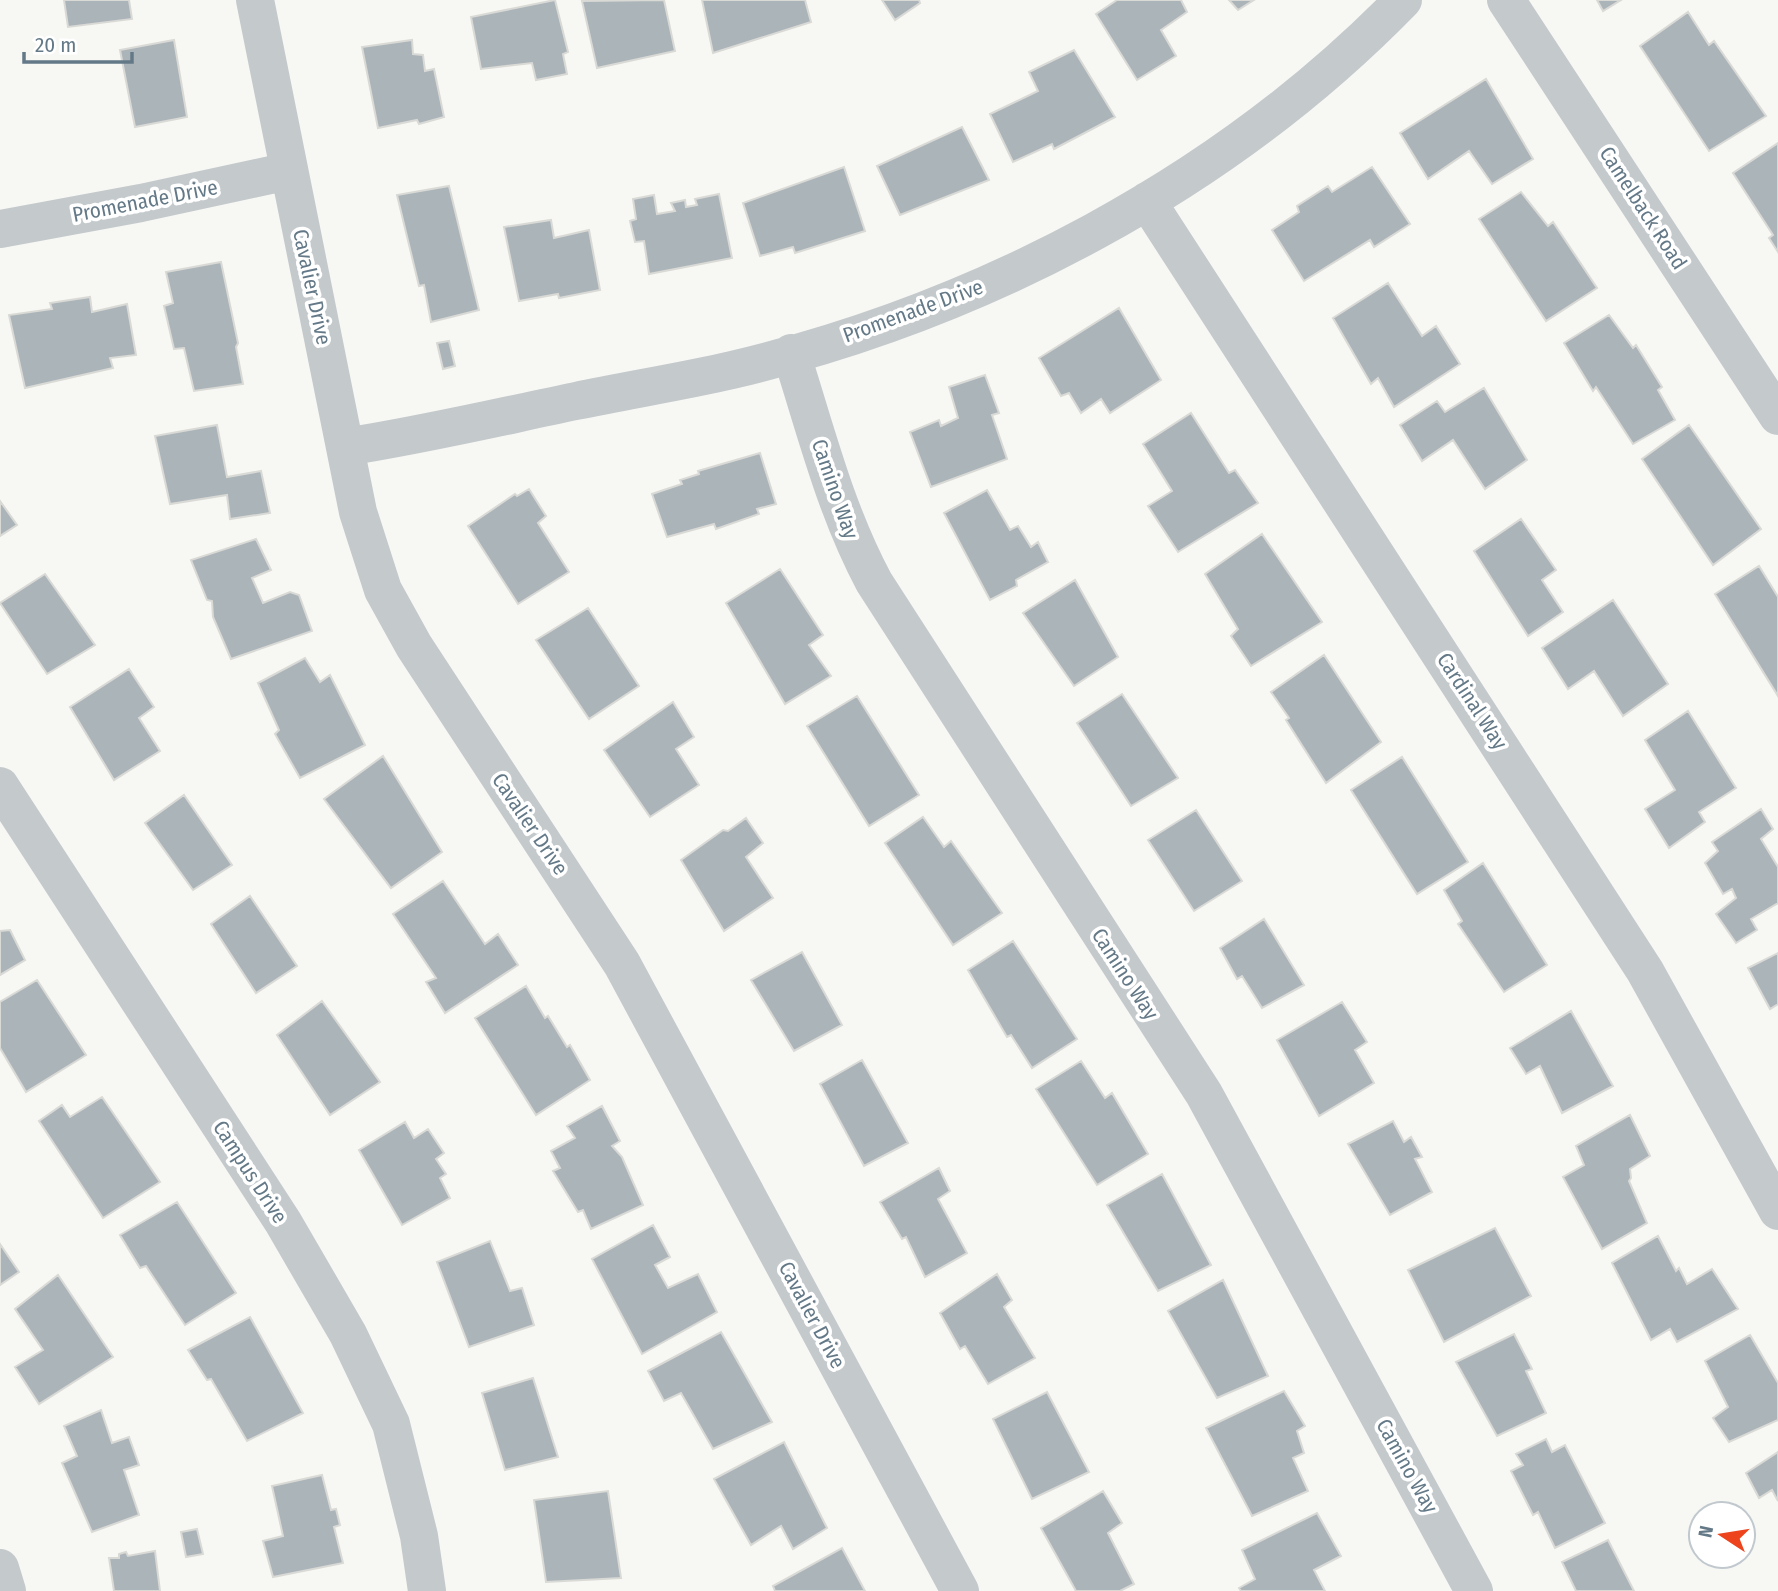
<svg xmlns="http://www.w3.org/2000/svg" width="1778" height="1591" viewBox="0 0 1778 1591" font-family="'Fira Sans Condensed',sans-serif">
<rect width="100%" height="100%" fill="#f7f7f4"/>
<!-- building -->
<path fill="#abb4b9" stroke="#d9d9d6" stroke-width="2" d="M64,0H129L132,19L68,27Z
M555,0L568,52L563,54L567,74L536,80L532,63L481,69L471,17Z
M664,0L675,51L597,68L582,1Z
M702,0H805L811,22L713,53Z
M882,0H919L920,3L895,20Z
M1117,0H1181L1187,12L1161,30L1176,56L1137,80L1096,14Z
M1229,0H1254L1238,10Z
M1597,0H1621L1603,11Z
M1688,12L1709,45L1714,41L1766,116L1709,151L1640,46Z
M174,40L187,117L135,127L120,50Z
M412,40L413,54L423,55L425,71L434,69L444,117L419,124L417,120L378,128L362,47Z
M1074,50L1115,117L1054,149L1052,144L1013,162L990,114L1038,91L1029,72Z
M1486,79L1533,159L1492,184L1469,151L1428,179L1400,133Z
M962,127L989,180L900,215L877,166Z
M1778,143V252L1769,238L1773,235L1733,173Z
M844,167L865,231L795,253L793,247L760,256L743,203Z
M1372,167L1410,224L1374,247L1370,240L1304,281L1272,230L1299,212L1297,206L1328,186L1332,192Z
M449,186L479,310L431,322L424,285L419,286L397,195Z
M1521,192L1548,226L1553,222L1597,288L1546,321L1479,219Z
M719,194L732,258L649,274L644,241L635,242L630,221L636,219L633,199L654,195L657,214L675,211L671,203L685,200L686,207L697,205L695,199Z
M551,220L554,238L589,230L600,290L559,298L558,294L519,301L504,227Z
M221,262L238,343L236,347L243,384L194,391L184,348L174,349L164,306L173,303L166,272Z
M1388,283L1422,336L1436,326L1460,364L1394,407L1378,378L1371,384L1333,318Z
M90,297L92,312L127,304L136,355L110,358L113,368L25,388L9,315L52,309L50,303Z
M1119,308L1161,380L1110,413L1101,399L1081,413L1069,393L1061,396L1039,358Z
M1609,315L1633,348L1636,345L1662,387L1658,390L1675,420L1633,444L1596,387L1593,391L1564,343Z
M449,341L455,366L443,369L437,343Z
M985,375L999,413L992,415L1007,459L931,487L910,432L939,420L941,426L958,418L949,387Z
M1484,388L1527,460L1485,489L1453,440L1422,461L1400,425L1437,401L1445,412Z
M1191,413L1229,473L1235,470L1258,503L1178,552L1148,506L1172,491L1143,444Z
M217,425L227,477L261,471L270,513L230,519L227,495L170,504L155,436Z
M1689,425L1761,529L1713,565L1642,459Z
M760,453L776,504L757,509L759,514L716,529L714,524L667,537L652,494L682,484L680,480L699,474L698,471Z
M529,489L546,516L538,523L569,572L518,604L468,526L515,494L517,496Z
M987,490L1010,530L1018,526L1031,547L1038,542L1048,562L1016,580L1017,586L990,600L944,513Z
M0,501L17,525L0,536Z
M1521,519L1556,570L1542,580L1563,612L1528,636L1474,551Z
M1262,534L1322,622L1251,666L1231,636L1238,629L1205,574Z
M256,539L271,570L252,578L263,603L290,592L299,595L312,631L231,659L213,617L212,601L207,600L191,560Z
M1759,566L1778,597V696L1715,594Z
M780,569L823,635L809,645L831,676L785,704L726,603Z
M45,574L95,645L47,674L0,603Z
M1075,580L1118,657L1074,686L1023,613Z
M1613,600L1668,684L1623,716L1594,671L1568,689L1542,648Z
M588,608L639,686L589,719L536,640Z
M1324,655L1381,742L1326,783L1286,720L1289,718L1271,692Z
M305,658L320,682L330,675L365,745L300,778L275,734L279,730L258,683Z
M129,669L154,707L139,718L160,751L114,780L70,707Z
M1122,694L1178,778L1131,806L1077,723Z
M857,696L919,795L869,826L807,726Z
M673,702L694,737L676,749L699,785L650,817L604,750Z
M1688,711L1736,788L1699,812L1705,822L1669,848L1645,809L1675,790L1645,740Z
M383,756L442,852L391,888L324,799Z
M1402,757L1468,862L1417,894L1351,790Z
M184,795L232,865L193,890L145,823Z
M1761,809L1773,829L1761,839L1778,867V903L1751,919L1757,930L1736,943L1716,914L1736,898L1732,889L1723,894L1705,863L1718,851L1712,842Z
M1196,810L1242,881L1194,911L1148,840Z
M923,817L944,847L951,841L1002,913L953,945L885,843Z
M746,818L763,843L746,857L773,898L724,931L681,860L723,830L728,831Z
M1483,863L1547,965L1504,992L1458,924L1462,921L1444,890Z
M443,881L485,944L498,934L518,965L445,1013L426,982L436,978L393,914Z
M250,896L297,966L256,993L211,924Z
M1264,919L1304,985L1262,1008L1242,976L1237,979L1220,948Z
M10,930L25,960L0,975V931Z
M1013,941L1077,1039L1032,1068L1011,1035L1007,1037L968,970Z
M802,952L842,1025L794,1051L751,980Z
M1778,953V1004L1770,1009L1748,968Z
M37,980L86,1055L26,1092L0,1048V1002Z
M526,986L545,1018L548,1016L567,1047L570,1045L590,1080L536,1115L475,1018Z
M322,1001L380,1082L330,1115L277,1035Z
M1342,1002L1367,1042L1355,1050L1374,1083L1319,1116L1277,1040Z
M1571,1011L1613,1086L1562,1113L1540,1066L1526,1074L1510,1048Z
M862,1060L908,1143L864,1166L820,1084Z
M1081,1061L1105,1098L1112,1093L1148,1154L1097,1185L1036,1089Z
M102,1097L160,1182L103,1218L39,1121L62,1105L70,1117Z
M602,1106L620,1141L612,1146L622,1157L643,1205L591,1229L583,1210L578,1212L553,1171L560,1168L551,1151L575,1138L567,1126Z
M1630,1115L1650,1156L1630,1169L1631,1178L1629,1181L1647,1223L1602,1249L1563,1177L1584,1165L1576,1146Z
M1393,1121L1404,1142L1411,1137L1422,1157L1415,1159L1432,1192L1390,1215L1348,1144Z
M405,1122L414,1138L428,1129L444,1153L436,1159L446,1174L440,1178L450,1198L402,1225L359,1150Z
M939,1168L950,1191L938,1199L967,1253L925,1277L906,1237L902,1239L880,1202Z
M1162,1174L1211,1265L1158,1291L1107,1205Z
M177,1202L236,1293L185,1325L146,1266L140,1268L120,1235Z
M653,1225L670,1257L655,1265L668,1288L698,1274L717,1312L642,1354L592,1259Z
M1495,1228L1531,1296L1444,1342L1408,1270Z
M1658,1236L1676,1271L1679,1268L1687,1284L1712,1269L1738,1309L1677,1342L1670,1329L1651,1340L1612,1263Z
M490,1241L510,1291L522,1288L534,1325L469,1347L437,1262Z
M0,1244L19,1272L0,1285Z
M997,1274L1012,1300L1004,1307L1035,1358L988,1384L965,1346L960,1349L940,1313Z
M58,1275L113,1357L39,1404L15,1367L43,1350L15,1309Z
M1223,1280L1268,1376L1217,1398L1168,1311Z
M250,1317L303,1413L247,1441L211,1379L207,1380L188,1350Z
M721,1332L772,1422L713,1449L681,1393L664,1401L648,1371Z
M1514,1334L1532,1369L1526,1371L1546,1413L1497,1436L1456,1362Z
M1750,1335L1778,1383V1420L1729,1442L1713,1418L1728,1407L1705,1361Z
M533,1378L558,1457L505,1470L482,1393Z
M1284,1391L1305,1426L1297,1431L1304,1453L1293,1458L1308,1491L1252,1516L1206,1428Z
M1047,1392L1089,1472L1032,1499L993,1419Z
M101,1410L112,1443L129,1437L139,1465L124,1470L139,1515L92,1532L62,1463L77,1456L64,1426Z
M1546,1439L1552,1452L1565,1445L1605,1523L1555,1548L1538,1512L1533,1515L1511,1471L1523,1465L1516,1454Z
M784,1442L827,1528L793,1549L781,1526L751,1545L714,1479Z
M1778,1452V1501L1772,1490L1759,1498L1746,1473Z
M322,1475L331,1510L336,1509L340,1525L334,1527L343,1563L273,1577L263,1541L283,1536L272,1486Z
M608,1491L621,1578L546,1582L534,1500Z
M1103,1491L1122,1523L1108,1533L1134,1584L1120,1591H1076L1041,1528Z
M1317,1513L1341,1556L1314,1570L1325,1591H1241L1239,1588L1255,1579L1242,1550Z
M197,1529L203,1554L186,1557L181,1532Z
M1608,1540L1634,1591H1576L1562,1562Z
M842,1548L865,1591H775L773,1586Z
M155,1551L160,1591H114L109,1558H119V1554L126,1552L128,1556Z"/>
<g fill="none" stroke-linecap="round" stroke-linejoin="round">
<!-- minor -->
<path stroke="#c4c9cc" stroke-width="38" d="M255,0L358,512L383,590L414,646L622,964L960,1591
M1506,0L1778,416
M1147,201L1645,971L1778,1211
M0,229L141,203L289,171
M791,353C816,431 835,509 874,582L1204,1094L1474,1591
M345,447C423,435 499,417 576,401C628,390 680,382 732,370C981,311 1224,184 1403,0
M0,786L283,1222L348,1334L391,1424L419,1536L427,1591
M0,1568L7,1591"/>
</g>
<g text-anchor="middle" stroke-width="7" stroke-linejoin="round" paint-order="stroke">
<!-- street labels -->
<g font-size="21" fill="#647987" stroke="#fff">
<text transform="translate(145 201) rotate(-11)" y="7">Promenade Drive</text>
<text transform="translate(1643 208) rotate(57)" y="7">Camelback Road</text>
<text transform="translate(312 287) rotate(78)" y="7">Cavalier Drive</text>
<text transform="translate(913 311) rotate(-20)" y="7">Promenade Drive</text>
<text transform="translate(835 489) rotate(71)" y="7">Camino Way</text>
<text transform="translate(1472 701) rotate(57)" y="7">Cardinal Way</text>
<text transform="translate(530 824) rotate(56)" y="7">Cavalier Drive</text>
<text transform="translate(1125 974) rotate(57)" y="7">Camino Way</text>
<text transform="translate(250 1172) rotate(57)" y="7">Campus Drive</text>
<text transform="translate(812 1315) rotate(62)" y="7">Cavalier Drive</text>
<text transform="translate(1407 1466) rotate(61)" y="7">Camino Way</text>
</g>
</g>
<!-- north arrow -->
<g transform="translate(1722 1535) rotate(282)"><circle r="33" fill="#ffffff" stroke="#c1c9cf" stroke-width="2"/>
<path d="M0-5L12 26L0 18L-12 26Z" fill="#ed441d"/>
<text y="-10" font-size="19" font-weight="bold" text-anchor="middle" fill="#647987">N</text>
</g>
<!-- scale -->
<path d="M24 52v10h108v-10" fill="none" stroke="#647987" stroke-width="3.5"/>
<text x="35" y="52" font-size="21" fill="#647987" stroke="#ffffff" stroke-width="5" paint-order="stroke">20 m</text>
</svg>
